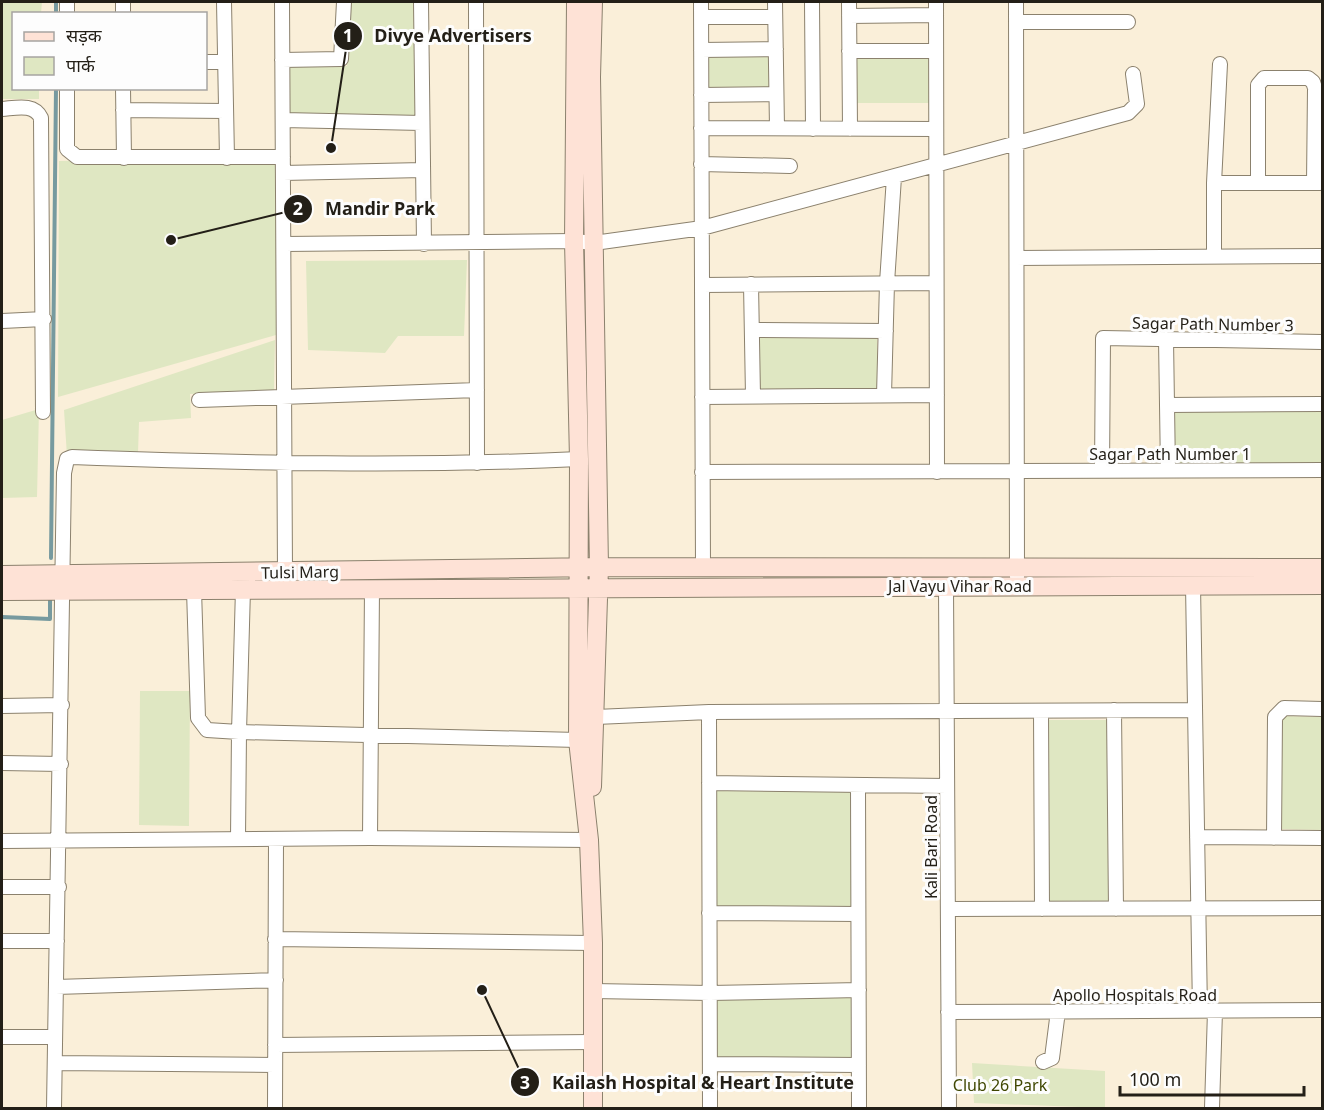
<svg xmlns="http://www.w3.org/2000/svg" width="1324" height="1110" viewBox="0 0 1324 1110" font-family="'Noto Sans','Noto Sans Devanagari',sans-serif">
<rect width="100%" height="100%" fill="#faefd9"/>
<!-- green -->
<path fill="#dfe7c2" d="M2,2H42L41,13L14,14V88L39,89V99H2Z
M349,2H414L417,116L289,115L288,65L347,66Z
M706,54H770V89H706Z
M854,55H929V103H855Z
M283,157V319L276,335L58,397L59,161Z
M467,260L464,336H398L385,353L308,350L306,261Z
M759,337L877,338V390H759Z
M275,340L274,391L190,394L191,418L139,422L138,453L67,456L64,410Z
M39,409L37,497L2,498V420Z
M1173,409L1321,410V466L1174,465Z
M140,691H190L189,826L139,825Z
M1282,716L1322,717V830L1281,829Z
M1046,720H1107L1109,901H1047Z
M717,791L852,792V912L717,911Z
M715,997H852L853,1058L716,1059Z
M972,1063L1105,1071V1108L974,1103Z"/>
<g fill="none" stroke-linecap="round" stroke-linejoin="round">
<!-- stream -->
<path stroke="#779a9f" stroke-width="4" d="M56,14V2
M51,558L56,88
M2,617L50,619V597"/>
<!-- street casing -->
<g stroke="#8b816d" stroke-width="16">
<path id="street" d="M67,2V14
M123,2V14
M224,2L227,158
M282,2L285,572
M421,2L424,244
M476,2L477,463
M701,2L703,569
M775,2L777,128
M812,2L813,129
M849,2L850,129
M936,2L937,472
M1016,2L1017,577
M849,16L936,15
M701,17H775
M1016,22H1128
M701,50L776,49
M849,51H936
M282,60L341,59L344,2
M206,62H225
M67,88V149L77,157H283
M123,88L124,158
M701,95L776,94
M2,109C16,108 34,103 41,118L43,412
M123,110L226,111
M283,120L422,123
M701,128L936,129
M701,164L790,166
M283,173L423,170
M1258,182V85L1264,78H1308L1313,82L1315,88L1314,183
M1214,183L1220,64
M284,244L574,241L594,243L702,228L1128,113L1137,104L1133,74
M1214,257V183H1320
M1017,258L1322,256
M751,284L753,396
M702,285L936,283
M2,321L44,319
M752,330L886,331
M1166,339L1168,471
M884,395L887,283L894,177
M702,397L937,395
M199,400L477,390
M1167,405L1322,404
M1102,471L1103,338L1322,342
M702,472L1322,470
M1193,585L1200,1011
M946,586L949,1108
M243,589L239,732L578,740
M194,590L198,718L207,730L239,732L238,839
M2,706L62,705
M1114,710L1116,909
M1041,711L1042,909
M709,712L710,1108
M596,717L709,712L1195,710
M2,763L61,764
M709,783L947,786
M858,785L859,1108
M1197,837L1322,838
M370,838L372,588
M1274,838L1275,717L1284,708L1322,709
M2,841L370,838L589,840
M2,887H59
M948,909L1322,908
M709,913L858,914
M275,939L593,943
M2,941H57
M56,987L276,980
M593,991L710,993L859,990
M948,1012L1322,1010
M2,1037H55
M275,1045L593,1042
M1043,1062L1052,1058L1058,1011
M55,1063L275,1065
M710,1064L859,1065
M54,1108L64,473L67,459L72,457C241,463 410,467 579,459
M275,1108L276,839
M1212,1108L1215,1011"/>
</g>
<!-- secondary casing -->
<g stroke="#8b816d" stroke-width="20">
<path id="secondary" d="M576,2L574,241L579,459L578,740L589,840L593,943V1108
M2,575L599,567L1322,568
M2,591L1322,585
M592,787L599,567L591,77L593,2"/>
</g>
<!-- street -->
<use href="#street" stroke="#fff" stroke-width="14"/>
<!-- secondary -->
<use href="#secondary" stroke="#fee2d6" stroke-width="18"/>
</g>
<g text-anchor="middle" stroke-width="6" stroke-linejoin="round" paint-order="stroke">
<!-- street labels -->
<g font-size="16" fill="#231f17" stroke="#fdfdfd">
<text transform="translate(1213 324) rotate(1)" y="6">Sagar Path Number 3</text>
<text x="1170" y="460">Sagar Path Number 1</text>
<text transform="translate(300 572) rotate(-1)" y="6">Tulsi Marg</text>
<text x="960" y="592">Jal Vayu Vihar Road</text>
<text transform="translate(931 847) rotate(-90)" y="6">Kali Bari Road</text>
<text x="1135" y="1001">Apollo Hospitals Road</text>
</g>
<!-- park labels -->
<g font-size="16" fill="#3f4702" stroke="#fdfdfd">
<text x="1000" y="1091">Club 26 Park</text>
</g>
</g>
<!-- callouts -->
<path fill="none" stroke="#231f17" stroke-width="2" d="M331 148L348 36M171 240L298 209M482 990L525 1082"/>
<g fill="#231f17" stroke="#fdfdfd" stroke-width="2">
<circle cx="331" cy="148" r="6"/>
<circle cx="171" cy="240" r="6"/>
<circle cx="482" cy="990" r="6"/>
<circle cx="348" cy="36" r="15"/>
<circle cx="298" cy="209" r="15"/>
<circle cx="525" cy="1082" r="15"/>
</g>
<g font-size="18" text-anchor="middle" font-weight="bold" fill="#fff">
<text x="348" y="42">1</text>
<text x="298" y="215">2</text>
<text x="525" y="1089">3</text>
</g>
<g font-size="18" text-anchor="middle" font-weight="bold" fill="#231f17" stroke="#fdfdfd" stroke-width="6" stroke-linejoin="round" paint-order="stroke">
<text x="453" y="42">Divye Advertisers</text>
<text x="380" y="215">Mandir Park</text>
<text x="703" y="1089">Kailash Hospital &amp; Heart Institute</text>
</g>
<!-- border -->
<rect width="1324" height="1110" fill="none" stroke="#231f17" stroke-width="6"/>
<!-- legend -->
<rect x="12" y="12" width="195" height="78" fill="#fdfdfd" stroke="#a6a4a1" stroke-width="1.5"/>
<rect x="24" y="32" width="30" height="9" fill="#fee2d6" stroke="#a6a4a1" stroke-width="1.5"/>
<text x="66" y="42" font-size="18" fill="#231f17">सड़क</text>
<rect x="24" y="57" width="30" height="18" fill="#dfe7c2" stroke="#a6a4a1" stroke-width="1.5"/>
<text x="66" y="72" font-size="18" fill="#231f17">पार्क</text>
<!-- scale -->
<path d="M1120 1086v9h184v-9" fill="none" stroke="#231f17" stroke-width="3"/>
<text x="1129" y="1086" font-size="18" fill="#231f17" stroke="#fdfdfd" stroke-width="4.5" paint-order="stroke">100 m</text>
</svg>
